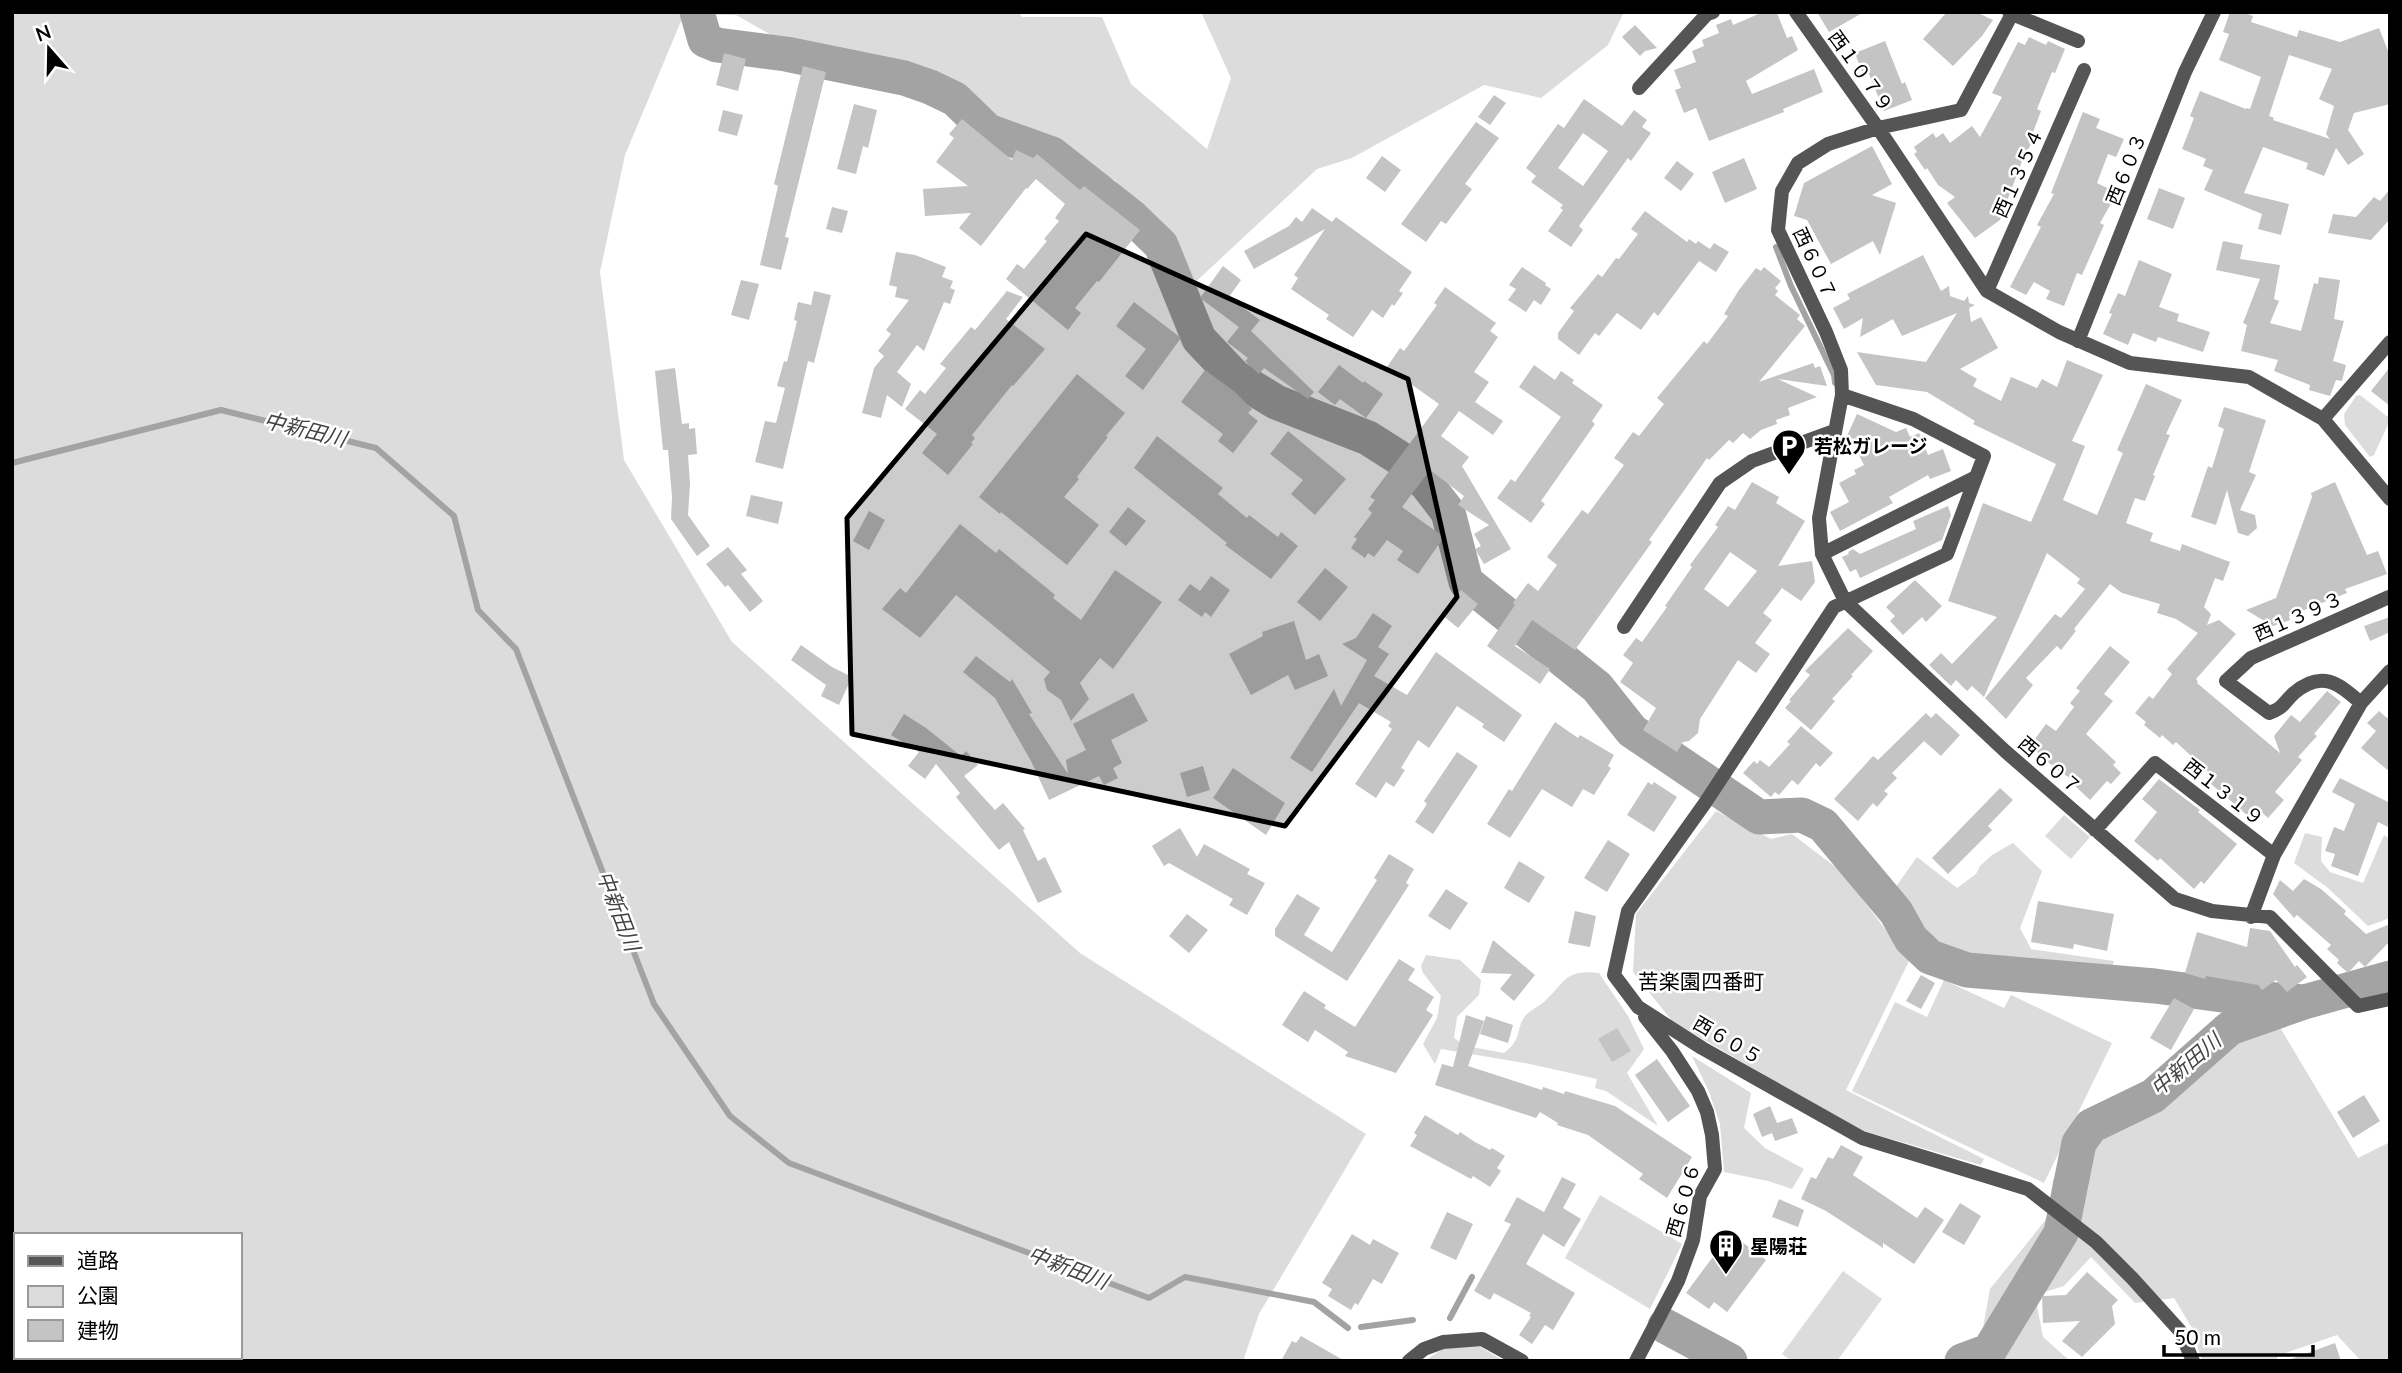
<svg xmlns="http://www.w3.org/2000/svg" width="2402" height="1373" viewBox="0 0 2402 1373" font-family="Lato,'Noto Sans JP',sans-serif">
<rect width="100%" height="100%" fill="#fff"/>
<!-- green -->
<path fill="#dcdcdc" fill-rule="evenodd" d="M12,12H1018L1022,17H1102L1131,84L1207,149L1231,78L1201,12H1624L1608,45L1541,98L1484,85L1352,158L1317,169L1188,289L1115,180L1004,139L921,73H838L736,15L684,14L625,155L600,272L624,460L732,642L1080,953L1366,1134L1259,1314L1243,1361H12ZM16,1235H240V1357H16Z
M2360,395L2388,417L2389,422L2374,455L2370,457L2345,425L2344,414L2356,396Z
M1716,811L1771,839L1792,834L1842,872L1909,961L1846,1090L1984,1159L1981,1165L1857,1129L1672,1021L1633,972L1636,914Z
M2064,815L2090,837L2071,859L2045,836Z
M2305,833L2322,837L2321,861L2330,872L2363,883L2384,835L2390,839V918L2368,926L2328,888L2294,863Z
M2013,843L2042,871L2020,928L2031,949L2114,961L2110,974L1980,966L1937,953L1890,895L1917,857L1957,888L1976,874L1980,866L1992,855Z
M1426,955L1460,960L1481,980L1479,995L1457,1017L1454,1038L1466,1046L1504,1053C1523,1039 1515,1030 1525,1016C1530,1010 1538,1007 1544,1002C1565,983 1564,969 1599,973L1628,1016L1644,1049L1627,1073L1658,1126L1606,1091L1595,1088L1597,1079L1530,1064L1441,1049L1435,1064L1423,1044L1437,1018L1441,996L1423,973L1421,966Z
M1944,980L2004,1008L2011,995L2112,1043L2044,1183L1852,1091L1895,1002L1927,1017Z
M2281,1029L2358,1158L2390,1142V1361H2361L2337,1335L2277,1356V1361H2202L2192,1328L2174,1298L2135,1303L2091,1257L2064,1286L2035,1295L2043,1337L2070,1361H1977L1990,1289L2048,1217L2053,1179L2141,1096L2197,1040Z
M1692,1056L1751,1093L1744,1128L1765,1148L1804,1169L1792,1189L1768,1181L1724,1172L1720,1124L1709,1092Z
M1600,1195L1682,1244L1650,1309L1565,1258Z
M1843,1271L1882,1299L1837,1361H1792L1782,1354Z
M1475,1344L1504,1361H1424L1443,1349Z"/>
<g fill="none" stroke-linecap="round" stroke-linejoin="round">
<!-- stream -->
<path stroke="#a3a3a3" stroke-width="6" d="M1776,247L1791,286L1834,375L1835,383
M12,463L221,410L376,448L454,516L478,610L516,649L654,1004L730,1116L789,1163L1149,1298L1185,1277L1314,1302L1348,1328
M1450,1318L1472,1277
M1361,1327L1413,1320"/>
<!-- river -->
<path stroke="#a3a3a3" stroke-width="35" d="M697,12L705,40L717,45L786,54L904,78L930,87L955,99L988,131L1052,154L1132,217L1161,245L1199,339L1235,377L1276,402L1368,438L1401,459L1428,486L1448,512L1466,582L1597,687L1632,731L1759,817L1802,815L1823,825L1896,912L1911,939L1930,957L1967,970L2155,986L2229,996L2304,1002
M1665,1326L1730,1361
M1962,1361L1989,1351L2061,1233L2079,1143L2091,1126L2153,1096L2230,1028L2304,1002L2390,978"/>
</g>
<!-- building -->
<path fill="#c4c4c4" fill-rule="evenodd" d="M1763,12L1777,13L1787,38L1792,36L1798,50L1746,81L1752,94L1814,69L1823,92L1783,109L1784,112L1709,141L1696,108L1684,113L1675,90L1681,88L1674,70L1696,62L1692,51L1704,46L1702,40L1719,33L1716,25L1731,19L1733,25Z
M1817,12H1864L1829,32Z
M1947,12H1976L1993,20L1982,36L1953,66L1923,39Z
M2230,12H2242L2253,16L2251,22L2297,37L2299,30L2340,42L2379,28L2390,56V104L2354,113L2348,130L2364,154L2348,165L2336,148L2324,176L2306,169L2308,163L2263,147L2244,193L2289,204L2281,235L2258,229L2262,214L2204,190L2213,170L2203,166L2206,159L2182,149L2194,118L2190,116L2200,91L2246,109L2247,108L2250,109L2261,77L2219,60L2229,34L2223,32ZM2289,55L2332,69L2319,99L2334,106L2326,134L2330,139L2273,120L2274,118L2269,116Z
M1635,25L1657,48L1645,51L1640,56L1622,37Z
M2029,37L2046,45L2048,41L2065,49L2055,73L2052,72L2037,109L2041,111L2029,143L2031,144L2022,161L2000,220L1975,238L1947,203L1955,197L1938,185L1927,168L1925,170L1914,154L1917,152L1914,147L1933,133L1936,138L1943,133L1950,143L1972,126L1980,137L2002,97L1992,93L2018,42L2025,45Z
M1885,41L1902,84L1905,82L1912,100L1884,111L1867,69L1862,72L1855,53Z
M724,53L746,59L738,91L716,85Z
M803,66L826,72L785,237L789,238L781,270L760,265L778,186L774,184Z
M1494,95L1506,103L1490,125L1478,117Z
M1584,99L1622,126L1634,110L1647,120L1642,127L1651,133L1631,161L1628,158L1579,226L1583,230L1571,247L1548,231L1563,210L1560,208L1563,205L1531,182L1536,176L1526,168L1558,124L1564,128ZM1583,133L1608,151L1583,186L1558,168Z
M854,104L877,110L868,148L863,146L856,174L837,169Z
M723,110L743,115L737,136L718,131Z
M2083,112L2100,119L2096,128L2124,139L2116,157L2108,154L2097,183L2117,193L2100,223L2104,225L2082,275L2077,273L2064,306L2046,299L2050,291L2034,282L2026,295L2010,287L2041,227L2037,225L2054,194L2051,193Z
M962,119L1012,160L1016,150L1033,158L1037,154L1080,190L1084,186L1140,230L1099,282L1097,281L1075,308L1081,313L1068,330L1006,279L1017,264L1024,269L1047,241L1044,239L1059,221L1055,218L1065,204L1036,179L1027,189L1026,188L981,246L959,228L971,213L925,216L923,189L968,186L936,162L954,138L949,134Z
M1476,122L1499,138L1465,184L1472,189L1446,224L1441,221L1426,242L1401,224Z
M1872,146L1892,184L1872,195L1896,203L1880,255L1873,241L1831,264L1807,220L1794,216L1804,183Z
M1382,156L1401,170L1385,192L1366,178Z
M1744,158L1757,189L1725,203L1712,172Z
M1677,161L1694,174L1681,191L1664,178Z
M2159,188L2185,198L2173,229L2147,219Z
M2390,189V219L2371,240L2328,233L2333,214L2356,217L2374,197L2380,201Z
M832,207L848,211L842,233L826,229Z
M1312,208L1332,222L1336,217L1412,272L1399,291L1403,293L1394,306L1392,304L1383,318L1372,310L1353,337L1326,319L1329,315L1291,289L1298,278L1294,275L1325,229L1254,269L1244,251L1289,226L1296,217L1302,222Z
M1645,211L1687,242L1689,239L1696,244L1698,241L1710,249L1714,243L1729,252L1716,272L1699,261L1658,316L1654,312L1641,330L1617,313L1599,336L1595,333L1579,355L1558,339V333L1574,311L1570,308L1580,296L1598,274L1602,277L1616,258L1619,259L1638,234L1631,229Z
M2223,241L2243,245L2240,259L2280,265L2274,299L2279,301L2270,323L2301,331L2314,283L2318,284L2319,277L2340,280L2334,319L2344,321L2333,361L2346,365L2342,381L2336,380L2330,396L2309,390L2310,385L2274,371L2278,360L2241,351L2247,325L2243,323L2260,279L2216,270Z
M896,252L915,255L946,267L942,277L953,281L950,288L955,290L950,304L944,302L924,351L917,345L897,372L911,384L902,407L887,395L881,418L862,413L874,368L884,356L878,351L891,334L886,330L909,300L895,297L897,287L889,285Z
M1923,255L1941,291L1949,286L1950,296L1964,301L1968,296L1969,303L1975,305L1969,308L1971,322L1981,317L1998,348L1960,369L1977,379L1973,386L2001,401L2011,377L2037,388L2042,379L2057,387L2067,360L2103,375L2072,441L2085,446L2063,500L2097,515L2123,453L2117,450L2146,384L2182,400L2166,434L2170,435L2153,475L2155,476L2145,501L2135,498L2126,523L2153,533L2150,541L2180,551L2182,544L2230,562L2223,581L2215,578L2204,607L2211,614L2207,625L2219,620L2236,634L2196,679L2198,682L2197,683L2280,753L2274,736L2291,715L2300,722L2327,691L2341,702L2314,734L2317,736L2298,757L2302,760L2275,792L2284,800L2268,818L2256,807L2248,816L2210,783L2214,777L2176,742L2173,745L2162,735L2160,738L2144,725L2146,722L2135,713L2149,696L2153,699L2172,674L2167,669L2198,633L2176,619L2157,613L2160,604L2122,593L2110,584L2074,629L2076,631L2061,650L2057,646L2026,678L2033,685L2006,719L1985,698L2055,614L2061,618L2085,589L2077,583L2080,579L2047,553L1984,697L1972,686L1967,691L1956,680L1951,686L1929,665L1941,653L1952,664L1997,617L1948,601L1983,503L2031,522L2056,464L1973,424L1975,421L1927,392L1876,385L1857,352L1926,362L1957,313L1902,336L1893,319L1860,337L1863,318L1844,329L1833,308L1850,299L1847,294Z
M2139,260L2172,274L2159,307L2179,314L2177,321L2210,332L2203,352L2158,337L2156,342L2133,333L2128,345L2103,334L2112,314L2109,313L2118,293L2125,296Z
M1223,266L1241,280L1229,297L1260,320L1251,331L1314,392L1308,399L1264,368L1259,374L1245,361L1248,358L1227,342L1239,327L1200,298Z
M1522,267L1546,283L1545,285L1551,289L1541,305L1534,300L1526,312L1508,300L1516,289L1509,285Z
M1764,267L1781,281L1775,288L1778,291L1775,295L1800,315L1797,319L1805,326L1759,382L1813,363L1815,368L1820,366L1827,386L1778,379L1817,397L1788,408L1790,415L1776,420L1777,424L1761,430L1750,439L1743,433L1733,443L1729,440L1709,460L1707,458L1649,540L1652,542L1575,650L1532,620L1515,646L1550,669L1540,684L1487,646L1515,605L1513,603L1528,583L1538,591L1557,565L1547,557L1582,510L1588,514L1624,465L1614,458L1633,432L1639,436L1664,404L1657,398L1704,341L1707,344L1728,316L1724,314L1739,290L1756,268L1761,271Z
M741,280L759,284L749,320L731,315Z
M1445,287L1496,323L1490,331L1498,337L1474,372L1489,382L1475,402L1503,421L1493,435L1459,411L1441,436L1469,457L1462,466L1511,549L1484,564L1475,549L1481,546L1474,534L1489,525L1458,505L1464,496L1430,470L1402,507L1444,537L1418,574L1397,560L1403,551L1387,540L1374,557L1368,553L1365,558L1351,548L1357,539L1354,537L1372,513L1368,509L1375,500L1370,497L1439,404L1387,367L1400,348L1404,351L1437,305L1434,303Z
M814,291L831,295L814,363L808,361L783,469L755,462L765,421L776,423L785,388L777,386L784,361L787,362L797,321L794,320L798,302L811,305Z
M1007,291L1023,297L1006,319L1045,349L1013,386L1012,385L972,435L975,438L971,443L973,444L948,475L922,453L937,434L905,409L920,390L925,394L946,368L940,364L971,327L975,330Z
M1134,302L1181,338L1143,390L1125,376L1146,349L1116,326Z
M1339,365L1363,383L1364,381L1383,394L1366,418L1340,399L1335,405L1318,392Z
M1534,365L1555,380L1561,371L1574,380L1572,383L1603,405L1592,421L1595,424L1541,501L1545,504L1531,523L1497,498L1511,479L1515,482L1561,417L1519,387Z
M2390,367V406L2371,391Z
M675,368L682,424L689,423V429L695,428L697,454L688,455L690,484L688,515L710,546L697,556L671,519L672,497L668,450H663L655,371Z
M1205,370L1235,392L1252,409L1248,413L1258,421L1233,453L1218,441L1223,434L1181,402Z
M1077,374L1125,413L1106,436L1108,437L1077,477L1079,479L1064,497L1099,525L1067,565L1001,512L1000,514L979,497Z
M2224,407L2266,420L2249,472L2256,475L2240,510L2255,515L2257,528L2248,536L2238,533L2227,490L2216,525L2191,517L2208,466L2212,468L2224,429L2218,426Z
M1857,414L1896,432L1906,428L1910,437L1919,433L1928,455L1943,449L1951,471L1930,479L1928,475L1889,497L1893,503L1840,531L1830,512L1849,502L1839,483L1856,474L1854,470L1864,465L1852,441L1846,438Z
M1288,431L1346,479L1315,515L1291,494L1303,480L1270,454Z
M1157,436L1223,488L1218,494L1247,518L1249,515L1278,537L1281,532L1298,546L1271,579L1225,545L1227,543L1134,468Z
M1752,482L1779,497L1776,503L1805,521L1778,566L1812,561L1815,582L1801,601L1782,588L1763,613L1772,620L1755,643L1770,654L1756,673L1738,660L1700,719L1698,733L1689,741L1683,742L1677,752L1643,730L1656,708L1620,682L1633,663L1623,655L1636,638L1642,642L1667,607L1665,606L1692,567L1690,565L1718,527L1715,525L1728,506L1735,510ZM1730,552L1757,571L1728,607L1704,589Z
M2335,482L2367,555L2378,551L2387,574L2345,589L2347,593L2289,616L2290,620L2273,626L2246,610L2276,598L2312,497L2311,493Z
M751,495L783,502L778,524L746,516Z
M1948,506L1951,515L1942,540L1860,578L1856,569L1850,572L1842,557L1849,554L1848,552L1853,549L1860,554L1916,529L1913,521Z
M1128,507L1146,521L1126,546L1109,532Z
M869,511L885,520L869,550L853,541Z
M960,524L996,553L999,549L1048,589L1055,595L1053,598L1081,620L1115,570L1162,602L1113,669L1100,658L1080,683L1089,699L1071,721L1061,700L1047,690L1044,679L1050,672L956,595L920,638L882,609L900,588L906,593Z
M728,547L747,570L741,574L763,601L750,612L728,585L725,587L706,564Z
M1325,568L1348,587L1320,621L1297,602Z
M1211,576L1230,590L1211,617L1205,612L1202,617L1178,600L1190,584L1200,591Z
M1915,580L1942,606L1926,622L1922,617L1903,635L1890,621L1895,616L1886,607Z
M1461,590L1478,604L1458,628L1441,614Z
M1373,613L1392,626L1378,647L1389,654L1374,676L1407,695L1436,652L1522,715L1504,742L1482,727L1484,724L1457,706L1429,748L1418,740L1401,768L1405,770L1394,787L1386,782L1376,798L1355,784L1392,729L1388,726L1391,722L1359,703L1312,772L1290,758L1334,689L1341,706L1367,660L1342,644L1356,638Z
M2390,617V632L2370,641L2364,626Z
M1294,621L1306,660L1319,654L1328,676L1295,690L1288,675L1251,695L1229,654L1263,636L1262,632Z
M1848,628L1873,651L1851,675L1853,676L1832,699L1835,701L1811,730L1785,708L1791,701L1789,700L1810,675L1805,671Z
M801,645L832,667L852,677L839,705L821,696L826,685L791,660Z
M2110,646L2130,662L2104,694L2113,701L2086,734L2116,762L2113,765L2121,773L2111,784L2107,781L2090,800L2073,784L2075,782L2039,756L2040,754L2029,747L2046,724L2056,731L2074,707L2070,703L2080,691L2076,688Z
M976,656L1010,682L1012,679L1032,713L1029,714L1068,774L1066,760L1086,750L1073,724L1133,693L1148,721L1111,740L1122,763L1113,768L1118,778L1104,785L1099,776L1049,800L1031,761L995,698L963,672Z
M2379,711L2387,718L2390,714V772L2361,748L2376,731L2367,723Z
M1926,713L1931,718L1936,713L1960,735L1941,756L1924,741L1892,773L1897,778L1884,791L1888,794L1877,807L1873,803L1858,821L1834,799L1873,756L1878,760Z
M904,714L926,728L961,756L966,751L978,765L964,776L995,810L1003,803L1025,829L1023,830L1038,861L1045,857L1062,892L1038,903L1009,842L999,850L956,797L960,793L936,764L925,779L908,766L919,752L891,735Z
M1555,722L1578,738L1580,735L1614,755L1608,766L1611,768L1594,795L1583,789L1572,807L1542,789L1510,838L1487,824L1509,789L1512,791Z
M1801,726L1833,753L1820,767L1816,763L1798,785L1792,780L1779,795L1775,792L1771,797L1743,773L1754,761L1757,764L1760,760L1769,767L1790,744L1787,742Z
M1457,752L1478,766L1433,834L1415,822L1427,804L1424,801Z
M1203,766L1210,790L1187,797L1180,773Z
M1233,768L1285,803L1266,835L1213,798Z
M2340,778L2390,803V828L2378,822L2358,876L2331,866L2335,854L2325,851L2334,827L2344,831L2355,804L2332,792Z
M2159,779L2200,810L2198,812L2237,844L2204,884L2201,881L2194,889L2160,858L2158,861L2134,841L2157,812L2142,799Z
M1648,782L1652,785L1654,782L1677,797L1654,832L1627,815Z
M2000,788L2013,800L1988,826L1992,830L1948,874L1932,858Z
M1180,828L1197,857L1204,844L1250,869L1247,874L1265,883L1247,915L1229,905L1233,899L1169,863L1164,866L1152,846Z
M1608,840L1630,854L1607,892L1584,878Z
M1389,854L1414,869L1406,883L1409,885L1347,981L1275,936V929L1297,894L1320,908L1304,935L1332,952L1377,880L1374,878Z
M1519,861L1545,877L1529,903L1504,888Z
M2304,879L2321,889L2346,911L2344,914L2366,934L2390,924V941L2365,967L2359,961L2348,973L2337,963L2339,960L2327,949L2331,945L2297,915L2294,918L2273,894L2280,880L2293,891Z
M1446,889L1468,903L1450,930L1428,916Z
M2038,901L2114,914L2107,951L2074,944L2073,949L2031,942Z
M1575,911L1596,916L1590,947L1568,943Z
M1187,914L1208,930L1189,953L1169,936Z
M2250,928L2270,931L2295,967L2297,965L2307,977L2287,992L2276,980L2262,990L2258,985L2206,976L2205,979L2185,973L2197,932L2247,947Z
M1493,940L1535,975L1514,1001L1500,989L1512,974L1481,973Z
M1399,959L1415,969L1408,980L1434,997L1426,1010L1433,1015L1396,1073L1345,1056L1348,1052L1315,1030L1308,1042L1282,1025L1304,991L1326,1005L1324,1008L1355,1027Z
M1921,975L1935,983L1921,1009L1906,1001Z
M2174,998L2194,1009L2171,1050L2150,1038Z
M1466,1015L1484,1021L1468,1066L1542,1090L1543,1087L1564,1094L1565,1091L1615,1106L1692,1157L1667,1198L1639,1179L1643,1174L1588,1135L1557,1125L1558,1123L1540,1112L1536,1118L1435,1085L1442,1064L1453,1067Z
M1486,1016L1513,1025L1508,1043L1480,1034Z
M1617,1028L1631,1051L1612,1062L1598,1039Z
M1657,1059L1690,1106L1668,1122L1635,1075Z
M2364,1095L2380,1121L2353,1138L2337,1112Z
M1770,1106L1777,1123L1792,1118L1798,1133L1775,1141L1772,1133L1762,1137L1753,1114Z
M1425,1115L1458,1135L1460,1132L1475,1142L1490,1150L1492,1148L1505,1156L1497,1168L1501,1171L1490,1187L1473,1176L1471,1179L1410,1146L1417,1135L1414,1133Z
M1841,1145L1863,1157L1853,1175L1917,1218L1925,1207L1944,1220L1914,1264L1883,1243V1248L1826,1211L1801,1199L1811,1177L1816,1179L1828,1157L1833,1159Z
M1562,1177L1576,1184L1563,1208L1581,1219L1564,1247L1543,1234L1526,1264L1575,1293L1553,1330L1545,1325L1532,1344L1519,1335L1531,1317L1529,1316L1531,1313L1494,1293L1490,1300L1474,1291L1511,1224L1504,1221L1517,1197L1544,1212Z
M1779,1199L1804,1210L1798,1227L1772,1217Z
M1960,1203L1981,1216L1964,1245L1942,1232Z
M1447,1212L1473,1224L1456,1260L1430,1248Z
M1726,1230L1766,1260L1727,1312L1714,1302L1709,1309L1686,1293L1718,1250L1714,1246Z
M1352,1234L1370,1245L1373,1239L1399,1253L1382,1284L1373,1279L1358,1305L1355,1303L1351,1310L1328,1296L1332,1289L1322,1283Z
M2087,1272L2118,1300L2112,1306L2115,1324L2082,1357L2062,1341L2080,1321L2043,1323L2042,1296L2066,1295Z
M1301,1336L1345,1361H1281L1292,1341L1296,1343Z
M2335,1343L2341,1361H2292L2291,1359Z"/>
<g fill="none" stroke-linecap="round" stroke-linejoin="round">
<!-- street -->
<path stroke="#555" stroke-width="14" d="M1796,12L1878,128L1961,110L2012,14L2009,12
M2012,14L2078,41
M1639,88L1707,14L1713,12
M1987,291L2084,70
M2078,341L2185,72L2214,12
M1842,395L1913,419L1984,456L1947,554L1834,607L1705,803L1628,911L1614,975L1638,1007L1702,1048L1862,1138L2028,1189L2096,1242L2132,1278L2180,1331L2193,1361
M2323,419L2390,342
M2390,499L2323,419L2249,377L2130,363L2059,332L1987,291L1878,128L1828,144L1798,163L1782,191L1778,230L1826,332L1841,370L1842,395L1819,518L1822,554L1845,601L2005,751L2175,899L2212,911L2270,917L2358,1006L2390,999
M1822,554L1974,478
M1624,627L1720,483L1752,461L1834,431
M2361,703C2339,684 2322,669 2294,693C2283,703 2284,708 2269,713L2226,681L2251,658L2389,597
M2095,830L2155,763L2274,855
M2251,917L2274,855L2361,703L2390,671
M1409,1361L1424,1349L1443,1342L1482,1339L1522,1361
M1636,1361L1678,1281L1693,1240L1700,1196L1715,1169L1712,1135L1707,1112L1698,1091L1672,1051L1645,1017"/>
</g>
<!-- marked area -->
<path fill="#000" fill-opacity="0.2" stroke="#000" stroke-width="5" stroke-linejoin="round" d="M1086,234L1408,379L1457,597L1285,826L852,734L847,518Z"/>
<!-- icons -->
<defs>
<g id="parking-pin" transform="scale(1.75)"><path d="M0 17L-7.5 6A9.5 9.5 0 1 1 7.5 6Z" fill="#000" stroke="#fff"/><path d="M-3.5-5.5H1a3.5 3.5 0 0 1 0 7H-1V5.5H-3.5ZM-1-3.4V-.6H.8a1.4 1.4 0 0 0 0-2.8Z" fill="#fff"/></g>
<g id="building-pin" transform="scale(1.75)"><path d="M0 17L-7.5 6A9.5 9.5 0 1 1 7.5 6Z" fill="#000" stroke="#fff"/><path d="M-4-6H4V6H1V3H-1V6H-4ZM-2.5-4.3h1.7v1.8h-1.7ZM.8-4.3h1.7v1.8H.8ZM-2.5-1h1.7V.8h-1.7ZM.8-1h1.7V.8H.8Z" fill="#fff"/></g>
</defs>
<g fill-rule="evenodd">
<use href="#parking-pin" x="1789" y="446"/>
<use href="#building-pin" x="1726" y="1246"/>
</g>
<g text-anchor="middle" stroke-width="5" stroke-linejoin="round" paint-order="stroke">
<!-- street labels -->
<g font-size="19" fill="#000" stroke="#fff">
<text transform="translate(1861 71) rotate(54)" y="7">西１０７９</text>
<text transform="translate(2126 169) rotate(-68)" y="7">西６０３</text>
<text transform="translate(2018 173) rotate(-66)" y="7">西１３５４</text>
<text transform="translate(1815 263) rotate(65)" y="7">西６０７</text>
<text transform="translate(2298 616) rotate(-24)" y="7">西１３９３</text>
<text transform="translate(2050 765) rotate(41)" y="7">西６０７</text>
<text transform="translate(2224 792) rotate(38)" y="7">西１３１９</text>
<text transform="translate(1728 1040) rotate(30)" y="7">西６０５</text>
<text transform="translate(1683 1200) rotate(-74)" y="7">西６０６</text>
</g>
<!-- poi labels -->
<g font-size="19" font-weight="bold" fill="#000" stroke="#fff" text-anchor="start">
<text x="1814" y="453">若松ガレージ</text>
<text x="1750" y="1253">星陽荘</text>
</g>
<!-- water labels -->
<g font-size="21" font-style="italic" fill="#444" stroke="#fff">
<text transform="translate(305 430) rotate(14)" y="7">中新田川</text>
<text transform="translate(618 911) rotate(69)" y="7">中新田川</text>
<text transform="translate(2186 1065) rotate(-40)" y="7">中新田川</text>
<text transform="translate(1068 1268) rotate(21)" y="7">中新田川</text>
</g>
<!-- neighbourhood labels -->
<g font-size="21" fill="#000" stroke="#fff">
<text x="1701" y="989">苦楽園四番町</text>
</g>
</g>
<!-- border -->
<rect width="2402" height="1373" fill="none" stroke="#000000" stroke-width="28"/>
<!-- legend -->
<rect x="14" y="1233" width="228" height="126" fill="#ffffff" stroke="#999999" stroke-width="2"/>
<rect x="28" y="1256" width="35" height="10" fill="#555555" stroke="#999999" stroke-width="2"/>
<text x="77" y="1268" font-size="21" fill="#000000">道路</text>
<rect x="28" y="1286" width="35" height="21" fill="#dcdcdc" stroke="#999999" stroke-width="2"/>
<text x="77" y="1303" font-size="21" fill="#000000">公園</text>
<rect x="28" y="1320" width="35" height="21" fill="#c4c4c4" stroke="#999999" stroke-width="2"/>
<text x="77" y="1338" font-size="21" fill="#000000">建物</text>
<!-- north arrow -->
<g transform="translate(49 49) rotate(340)" stroke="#ffffff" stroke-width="5" paint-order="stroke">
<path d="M0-5L12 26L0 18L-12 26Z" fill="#000000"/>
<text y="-10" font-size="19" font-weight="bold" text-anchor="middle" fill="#000000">N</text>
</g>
<!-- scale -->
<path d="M2164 1345v10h149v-10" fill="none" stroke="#000000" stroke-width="3.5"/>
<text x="2174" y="1345" font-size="21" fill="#000000" stroke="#ffffff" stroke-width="5" paint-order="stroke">50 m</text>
</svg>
